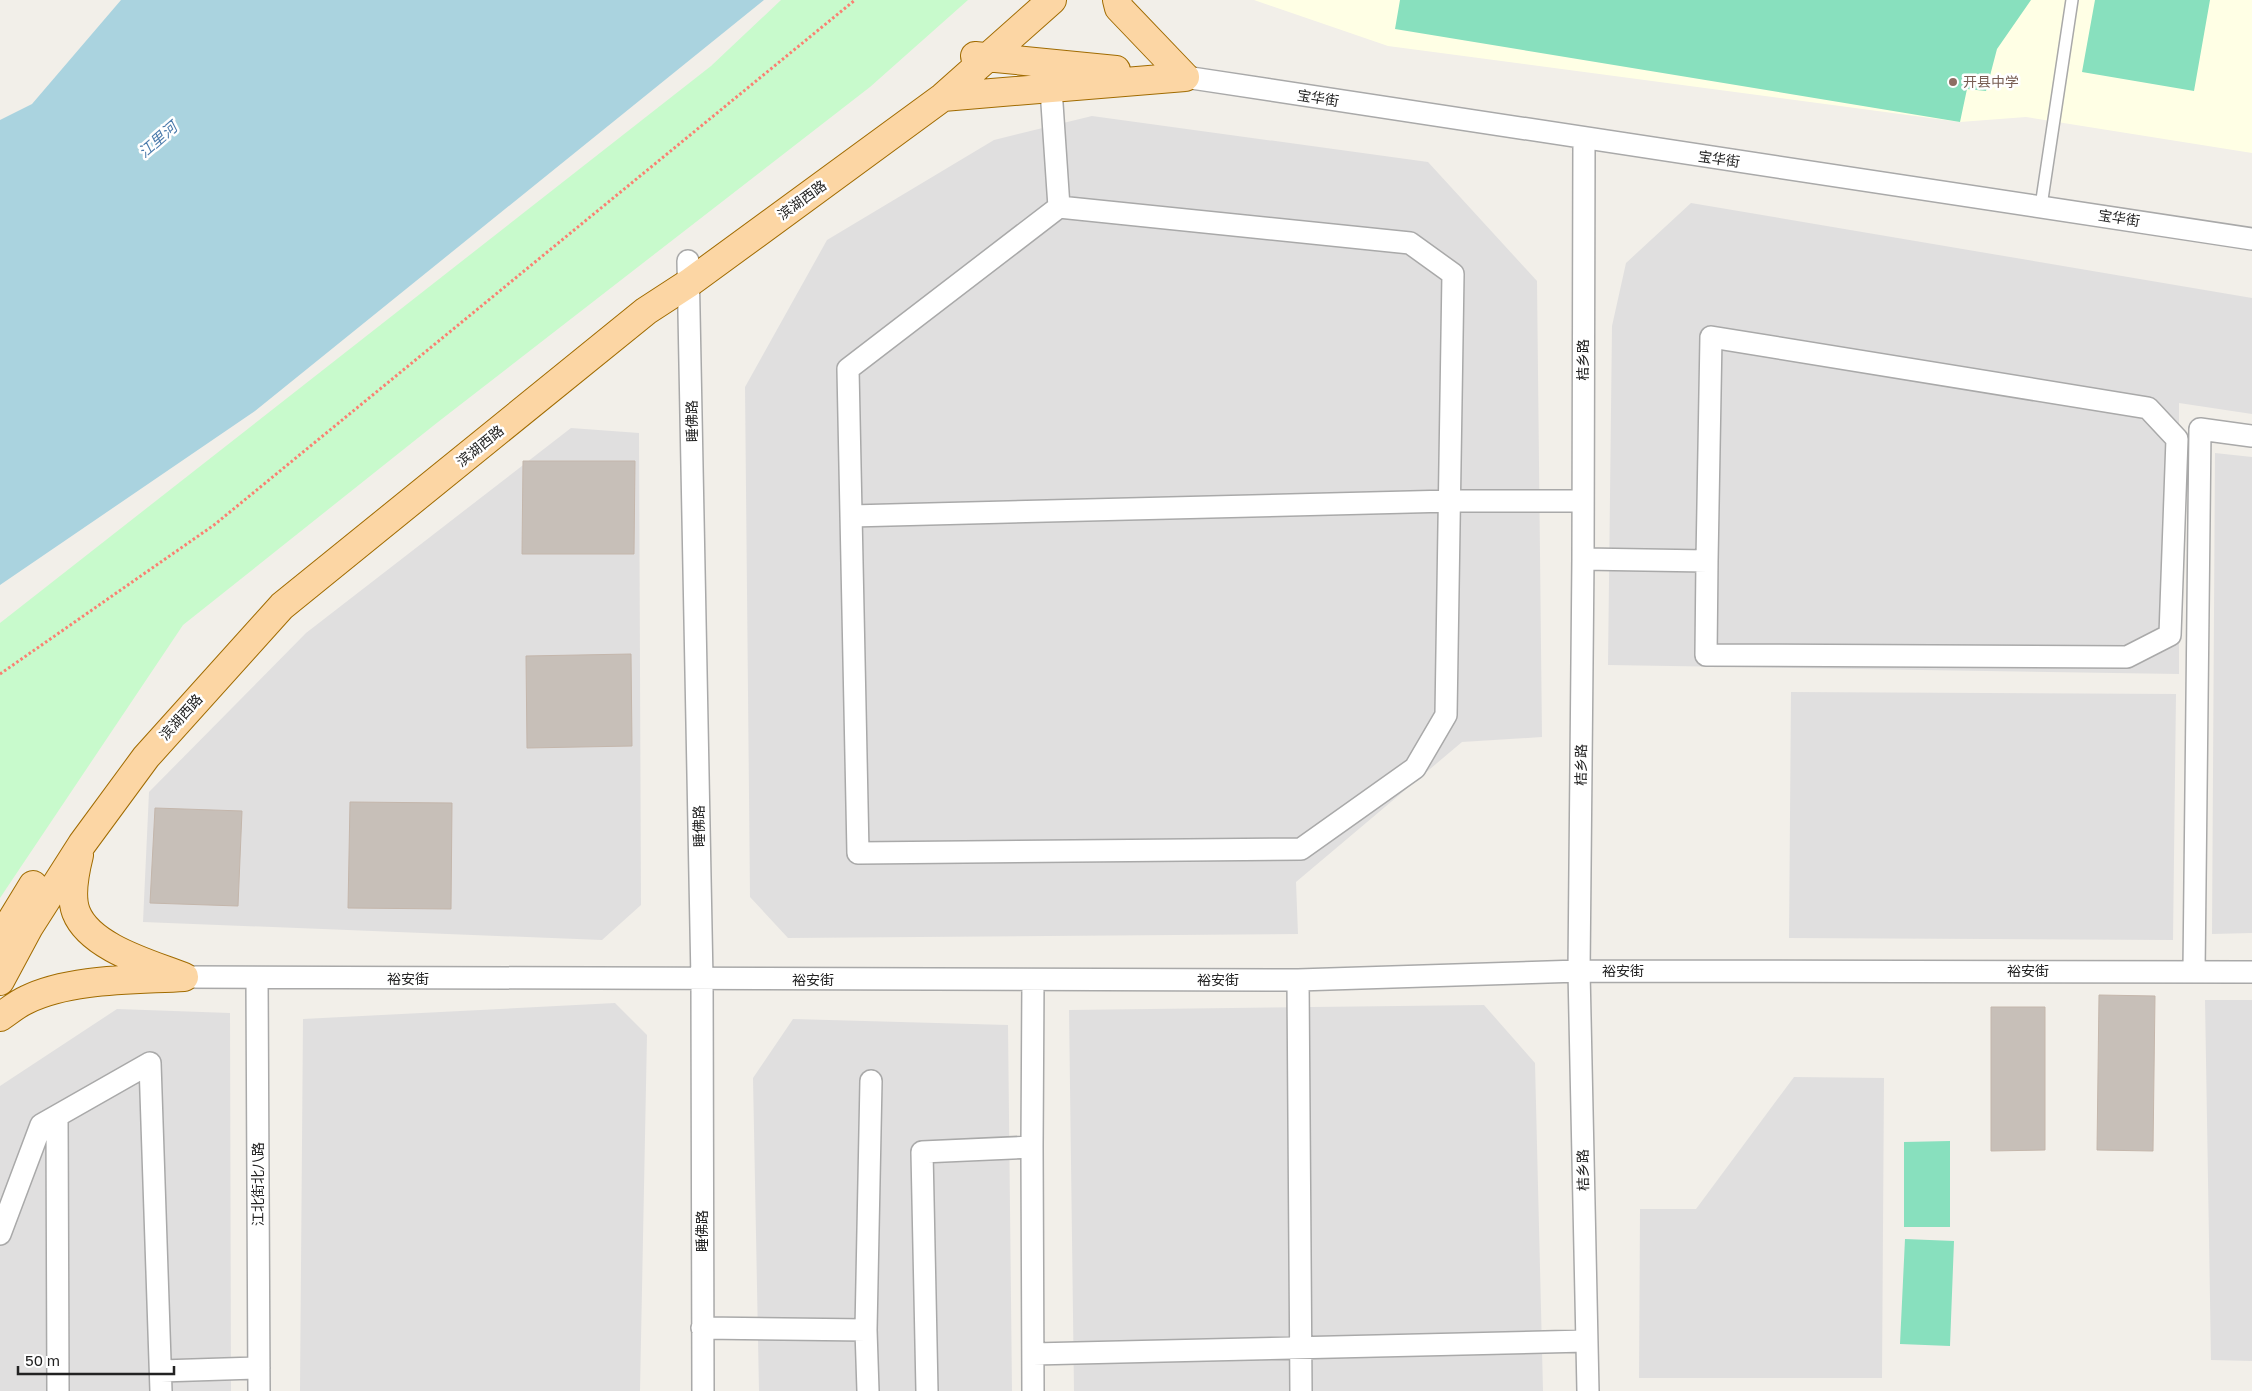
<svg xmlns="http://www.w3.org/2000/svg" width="2252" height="1391" viewBox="0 0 2252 1391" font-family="'Golos Text','Noto Sans SC',sans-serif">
<rect width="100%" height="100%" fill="#f2efe9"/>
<!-- residential -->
<path fill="#e0dfdf" d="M1092,116L1428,162L1537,281L1542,737L1462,742L1296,882L1298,934L788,938L750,897L745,387L827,240L994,140Z
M1691,203L2252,298V414L2179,403V674L1608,665L1612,326L1626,263Z
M571,428L639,433L641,905L602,940L143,922L149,792L306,633Z
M2215,453L2252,457V933L2212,934Z
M1791,692L2176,694L2173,940L1789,938Z
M2205,1000H2252V1361L2211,1360Z
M615,1003L647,1035L640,1391H300L303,1019Z
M1484,1005L1535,1063L1543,1391H1074L1069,1010Z
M117,1009L230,1013L231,1391H0V1086Z
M793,1019L1008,1025L1012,1391H759L753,1078Z
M1794,1077L1884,1078L1882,1378H1639L1640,1209H1696Z"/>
<!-- education -->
<path fill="#ffffe5" d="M1254,0H2252V153L2026,117L1960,122L1388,46Z"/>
<!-- park -->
<path fill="#c8facc" d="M781,0H968L870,87L438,422L183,625L0,898V623L711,66Z"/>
<!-- pitch -->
<path fill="#88e0be" d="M1400,0H2031L1997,49L1986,91L1967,89L1960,122L1395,29Z
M2095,0H2210L2194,91L2082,72Z
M1950,1141V1227H1904V1142Z
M1905,1239L1954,1241L1950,1346L1900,1344Z"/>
<!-- water -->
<path fill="#aad3df" d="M121,0H764L255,411L0,585V120L32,104Z"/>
<!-- building -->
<path fill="#c7bfb8" stroke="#c4b6ab" d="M523,461H635L634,554H522Z
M631,654L632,746L527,748L526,656Z
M350,802L452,803L451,909L348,908Z
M155,808L242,811L238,906L150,903Z
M2099,995L2155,996L2153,1151L2097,1150Z
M1991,1007H2045V1150L1991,1151Z"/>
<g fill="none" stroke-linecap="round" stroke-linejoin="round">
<!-- service casing -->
<g stroke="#a9a9a9" stroke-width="14">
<path id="service" d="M2041,206L2072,0"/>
</g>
<!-- minor casing -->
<g stroke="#a9a9a9" stroke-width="24">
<path id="minor" d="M1185,77L2252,239
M1051,89L1059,207
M1584,139L1583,559L1579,971L1588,1391
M1059,207L1410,243L1453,274L1446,715L1415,768L1301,849L858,853L848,369Z
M688,261L702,980L703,1391
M851,516L1450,501H1583
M1583,559L1707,561L1706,655L2127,657L2170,635L2177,439L2148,408L1711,337L1707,561
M2194,972L2200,429L2252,436
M184,977L1298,980L1579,971L2252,972
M257,978L259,1391
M1298,980L1301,1391
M57,1116L58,1391
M0,1234L41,1125L150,1063L161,1391
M702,1328L866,1330
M1033,1354L1586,1341
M161,1371L259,1368
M868,1391L866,1330L871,1081
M927,1391L922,1152L1032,1147
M1033,1391L1032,1147L1033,980"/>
</g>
<!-- primary casing -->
<g stroke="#a06b00" stroke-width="30">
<path id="primary" d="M1117,0L1119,8L1185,77
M975,56L1116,70
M943,97L1185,77
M0,939L33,885
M0,981L29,927L82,844L146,757L282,606L646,311L689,283L943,97L1052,0
M0,1017C9,1011 17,1004 26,1000C70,978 136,980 184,977C151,964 90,948 76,912C70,896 75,871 79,855"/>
</g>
<!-- path -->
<path stroke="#fa8072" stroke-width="3" stroke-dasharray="2.5 2.5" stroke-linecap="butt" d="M0,674L214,525L855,0"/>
<!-- service -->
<use href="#service" stroke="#fff" stroke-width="11"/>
<!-- minor -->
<use href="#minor" stroke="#fff" stroke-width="21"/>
<!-- primary -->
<use href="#primary" stroke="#fcd6a4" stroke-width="28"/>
</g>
<!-- markers -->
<circle fill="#8d6e63" stroke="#fff" stroke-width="2" cx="1953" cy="82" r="5"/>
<g text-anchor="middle" stroke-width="5" stroke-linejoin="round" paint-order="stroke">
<!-- education labels -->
<g font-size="14" fill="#785e54" stroke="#fff" text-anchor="start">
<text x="1963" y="87">开县中学</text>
</g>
<!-- street labels -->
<g font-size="14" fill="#222" stroke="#fff">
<text transform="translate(1318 98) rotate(9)" y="5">宝华街</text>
<text transform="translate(1719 159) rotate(8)" y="5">宝华街</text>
<text transform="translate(802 200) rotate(-36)" y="5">滨湖西路</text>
<text transform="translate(2119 218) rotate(9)" y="5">宝华街</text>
<text transform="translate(1583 360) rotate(-90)" y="5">桔乡路</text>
<text transform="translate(692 421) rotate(-91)" y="5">睡佛路</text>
<text transform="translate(480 446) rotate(-39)" y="5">滨湖西路</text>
<text transform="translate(181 717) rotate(-48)" y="5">滨湖西路</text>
<text transform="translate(1581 765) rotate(-89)" y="5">桔乡路</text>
<text transform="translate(699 826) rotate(-91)" y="5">睡佛路</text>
<text x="1623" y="976">裕安街</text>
<text x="2028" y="976">裕安街</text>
<text x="408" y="984">裕安街</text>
<text x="813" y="985">裕安街</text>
<text x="1218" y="985">裕安街</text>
<text transform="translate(1583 1170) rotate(-91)" y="5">桔乡路</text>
<text transform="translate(258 1184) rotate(-90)" y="5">江北街北八路</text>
<text transform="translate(702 1231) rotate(-90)" y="5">睡佛路</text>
</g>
<!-- water labels -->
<g font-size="15" font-style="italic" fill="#4a7aab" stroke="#fff">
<text transform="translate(158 140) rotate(-41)" y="5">江里河</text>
</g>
</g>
<!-- scale -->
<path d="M18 1366v8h156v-8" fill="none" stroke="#222222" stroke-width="2.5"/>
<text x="25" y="1366" font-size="15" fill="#222222" stroke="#ffffff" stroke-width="4" paint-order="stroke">50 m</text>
</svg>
